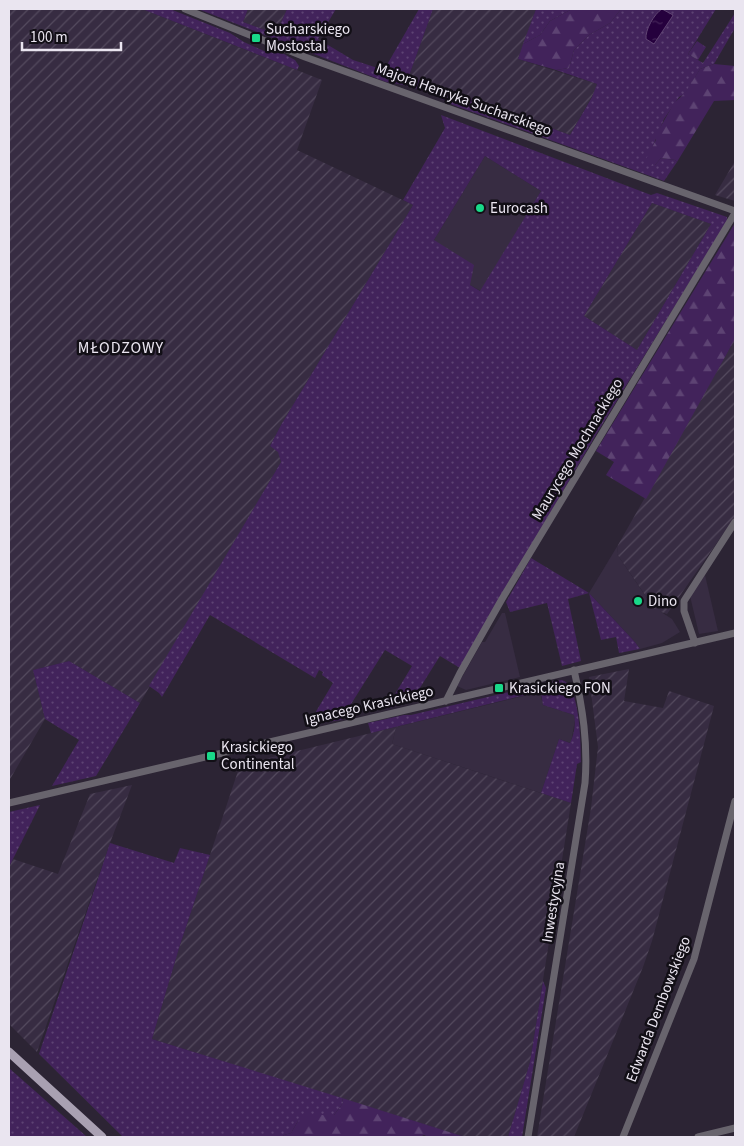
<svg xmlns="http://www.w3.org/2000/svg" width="744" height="1146" viewBox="0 0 744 1146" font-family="'Source Sans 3',sans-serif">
<defs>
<pattern id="industrial-furrows" width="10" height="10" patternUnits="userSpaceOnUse" patternTransform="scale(1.25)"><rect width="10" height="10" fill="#372c42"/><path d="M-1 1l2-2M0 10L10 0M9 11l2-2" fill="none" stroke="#544a5e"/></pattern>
<pattern id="grass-dots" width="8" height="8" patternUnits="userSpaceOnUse" patternTransform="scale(1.25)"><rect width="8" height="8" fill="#42235b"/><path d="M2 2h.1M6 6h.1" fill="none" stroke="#5d4373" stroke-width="1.8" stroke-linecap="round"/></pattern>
<pattern id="forest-firs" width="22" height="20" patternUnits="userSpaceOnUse" patternTransform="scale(1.25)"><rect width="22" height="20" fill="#42235b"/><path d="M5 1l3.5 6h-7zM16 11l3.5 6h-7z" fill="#5d4373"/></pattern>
<pattern id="water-ripples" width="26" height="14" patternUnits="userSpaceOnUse" patternTransform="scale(1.25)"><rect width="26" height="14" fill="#25003d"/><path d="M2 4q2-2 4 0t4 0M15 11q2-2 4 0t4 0" fill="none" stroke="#452559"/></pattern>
</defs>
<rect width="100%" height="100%" fill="#2c2434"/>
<!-- built -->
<path fill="#372c42" d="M485,156L541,191L481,291L470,285L434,240Z
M618,545L617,554L655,610L659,608L661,612L672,619L680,632L662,643L640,649L635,642L589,593Z
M705,575L718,631L699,634L690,596Z
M502,613H505L520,677L466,690L457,686L482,642H485Z
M540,692L543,705L574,715L575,720L571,743L559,739L541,793L392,744L396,727Z"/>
<!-- industrial -->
<path fill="url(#industrial-furrows)" d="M9,9H142L322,80L297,150L413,205L281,425L270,446L278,451L281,462L140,703L69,661L33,670L45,719L9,781Z
M248,9H287L276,34L243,22Z
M433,9H536L518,59L597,84L595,91L570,135L409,76Z
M735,161V201L715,195Z
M652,203L711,224L637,350L584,316Z
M735,339V517L667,614L661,612L659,609L656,611L617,554L618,545Z
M629,669L624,701L663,708L669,691L714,706L652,941L643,967L574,1137H537L591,808L598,747L589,677Z
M396,727L392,744L571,803L530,1062L508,1137H465L152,1039L180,945L240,765Z
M132,785L110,843L37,1052L9,1024V867L13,859L58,874L90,794Z"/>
<!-- grass -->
<path fill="url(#grass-dots)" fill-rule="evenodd" d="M142,9H170L230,33L244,42L264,51L284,54L295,60L299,66L297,70Z
M198,9H248L243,22L276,34L287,9H336L318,39L353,60L384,70L419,9H433L409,76L570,135L592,97L597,84L556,70L569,68L574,50L589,35L610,23L621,9H716L688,54L703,63L735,13V28L714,64L700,69L685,94L679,97L664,119L651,151L655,165L661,158L675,160L677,162L664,181L453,105C432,93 410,85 386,82Z
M536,9H572L550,21L540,35L523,44Z
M441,115L651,195L657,193L727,217V221L594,438L460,668L440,656L411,702L386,709L412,666L385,650L341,720L308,725L333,683L322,675L323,672L319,670L315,678L210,615L162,697L159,693L149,686L281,462L278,452L270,446L281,425L413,205L403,200L445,128ZM485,156L541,191L480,291L470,285L474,265L434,240ZM652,203L711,224L637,350L584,316Z
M531,558L589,593L635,642L640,649L619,653L616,637L601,640L589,593L568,599L581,661L562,666L547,603L510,612L506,602Z
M69,661L140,703L96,776L52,786L79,740L45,719L33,670Z
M562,680C580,685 581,745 581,762L577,764L571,803L541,793L559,739L570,743C574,735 576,724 574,715L543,705L540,687L545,683Z
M522,689L529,694L371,733L368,723L404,715H411Z
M40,805L9,867V812Z
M110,843L174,863L180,848L210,855L180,945L152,1039L342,1098L343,1103L334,1115L298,1121L291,1133L284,1135L283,1137H123L39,1054Z
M543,981L546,988L522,1137H508L530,1062Z
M9,1068L87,1137H9Z"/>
<!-- forest -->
<path fill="url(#forest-firs)" d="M572,9H621L610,23L589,35L574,50L569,68L556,70L518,59L523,44L540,35L550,21Z
M697,41L706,47L698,60L688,54Z
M714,64L735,66V100L714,101L677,162L675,160L661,158L655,165L652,166L645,161L656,140V135L661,126L674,103L685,93L700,69Z
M735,223V339L646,499L606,475L614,462L596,451Z
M342,1098L465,1137H428L424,1135L420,1137H283L284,1135L291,1133L298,1121L307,1115H334L343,1103Z"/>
<!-- water -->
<path fill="url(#water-ripples)" stroke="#604573" d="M662,9L673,15L672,17L654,44L646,39C645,30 654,14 662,9Z"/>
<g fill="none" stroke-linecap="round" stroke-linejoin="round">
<!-- minor -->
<path stroke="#68646d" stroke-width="7" d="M185,9L305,57L735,211
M695,643L684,611V601L735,522
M446,701L460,673L502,599L735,213
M9,803L735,633
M528,1137L585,783C588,744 583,709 574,670
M623,1137L694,959L735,801
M698,1137L735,1128"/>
<!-- major -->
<path stroke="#a9a0b2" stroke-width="9" d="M9,1052L102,1137"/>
</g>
<!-- markers -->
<g fill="#19d989" stroke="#120f16" stroke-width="2">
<rect x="251" y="33" width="10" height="10" rx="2.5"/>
<circle cx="480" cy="208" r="5"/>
<circle cx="638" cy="601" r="5"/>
<rect x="494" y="683" width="10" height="10" rx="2.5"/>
<rect x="206" y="751" width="10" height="10" rx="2.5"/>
</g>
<g text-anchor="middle" stroke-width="5" stroke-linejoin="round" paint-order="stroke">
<!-- poi labels -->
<g font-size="15" fill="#eae5f0" stroke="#120f16" text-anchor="start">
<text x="266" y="34">Sucharskiego<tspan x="266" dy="17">Mostostal</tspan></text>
<text x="490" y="213">Eurocash</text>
<text x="648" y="606">Dino</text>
<text x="509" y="693">Krasickiego FON</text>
<text x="221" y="752">Krasickiego<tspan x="221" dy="17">Continental</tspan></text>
</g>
<!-- street labels -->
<g font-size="15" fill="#eae5f0" stroke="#120f16">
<text transform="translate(464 99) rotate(20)" y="5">Majora Henryka Sucharskiego</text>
<text transform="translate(577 449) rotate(-59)" y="5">Maurycego Mochnackiego</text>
<text transform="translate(369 705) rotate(-13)" y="5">Ignacego Krasickiego</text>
<text transform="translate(553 902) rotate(-81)" y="5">Inwestycyjna</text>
<text transform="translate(658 1009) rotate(-69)" y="5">Edwarda Dembowskiego</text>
</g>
<!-- neighbourhood labels -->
<g font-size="16" letter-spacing="1" fill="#eae5f0" stroke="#120f16">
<text x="121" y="353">MŁODZOWY</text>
</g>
</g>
<!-- border -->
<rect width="744" height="1146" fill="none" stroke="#eae5f0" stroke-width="20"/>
<!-- scale -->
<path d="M22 42v8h99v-8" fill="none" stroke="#eae5f0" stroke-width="2.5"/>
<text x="30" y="42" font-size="15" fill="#eae5f0" stroke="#120f16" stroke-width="4" paint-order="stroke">100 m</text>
</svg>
